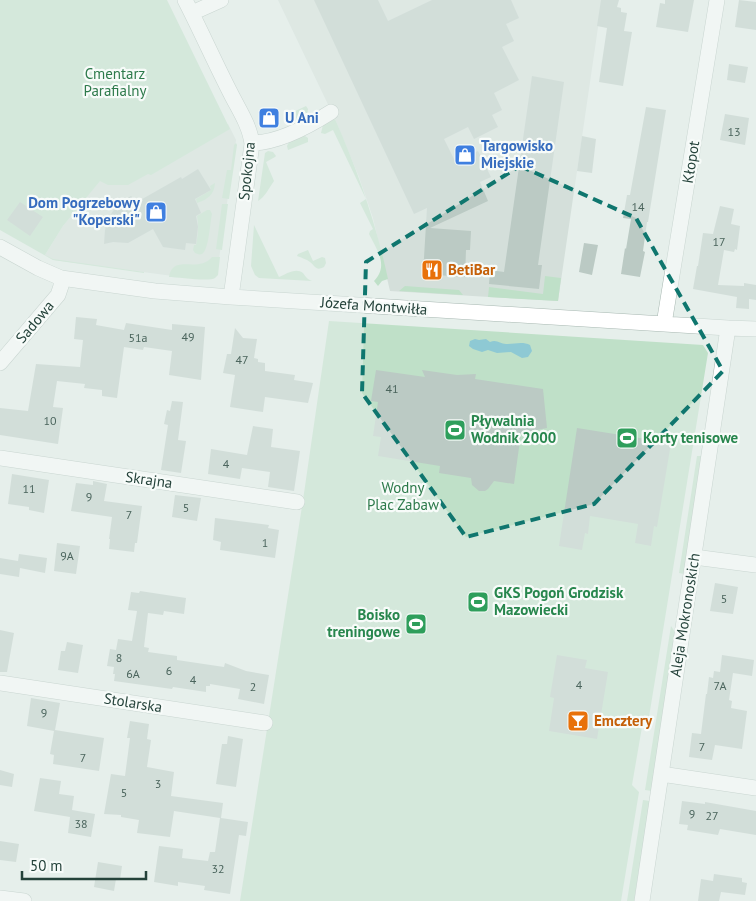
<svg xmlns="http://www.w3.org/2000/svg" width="756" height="901" viewBox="0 0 756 901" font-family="'PT Sans',sans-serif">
<rect width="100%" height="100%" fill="#e6efeb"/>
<!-- built -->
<path fill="#d4dfda" d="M278,0H602L558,301L390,291L373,218L359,177L335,119Z
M228,124L236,140L219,259L173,276L53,260L45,255L63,226L100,180Z"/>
<!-- green -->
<path fill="#bfe0c8" d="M0,0H167L230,129L151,175L148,174L128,185H108L100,181L63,226L45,255L53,259L144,272V273L53,260L0,230Z
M306,106L308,109L307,116C298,120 292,125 285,116Z
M335,119C358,171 376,223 388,279L382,281L378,286L374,281C389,266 377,250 369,234L370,231L373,229L360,203L366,199L333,130L325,134L321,133L323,125Z
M301,136H305L308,138V142L288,150L287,146L289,142Z
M236,143L237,145L229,199L222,198L227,170H231L234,145Z
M268,151L273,152L276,156L275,157L266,162L274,181C269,188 265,197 258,201L265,153Z
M215,183C214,195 208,199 197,203L196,199L211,190L210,186Z
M222,204H228L222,250L216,249Z
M207,210H210L212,214C210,222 209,250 202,254C199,255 198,254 195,253L193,250L194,245H196C198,235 199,226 197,216Z
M254,225L279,277C286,274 296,267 303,273C306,277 307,279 312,281L259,278L255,275L251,266Z
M308,250L313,261L322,257L325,258L326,263L324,267C316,271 316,267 310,262C306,259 302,258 297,256L298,254Z
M212,257H220L218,275C217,276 216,277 215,278C210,282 177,277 169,277C173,253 198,274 212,257Z
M545,276L561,278L558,301L488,297L489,287L543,294Z
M405,286L459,290L463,295L399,291Z
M329,321L703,345L708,353L649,717L642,727L632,785L639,792L621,901H240L303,500Z
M697,456H701L684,574L679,573Z
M671,626L675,632L652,791L645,790Z
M643,800L650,801L634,901H627Z"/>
<!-- water -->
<path fill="#8ec9d4" d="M475,339L479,340L486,339L490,342C497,339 500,344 506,344C514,344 523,341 530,345L532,351L528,357L522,358L511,352L497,353L488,350L482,352L473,349L469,346L470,341Z"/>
<!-- building -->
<path fill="#bbcac4" d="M314,0H378L388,21L432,0H511L519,18L506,24L514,41L502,47L519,80L494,93L502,110L492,115L498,127L474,139L468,127L444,139L455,161L478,151L491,177L480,182L488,201L430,228L471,231L470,250H466L465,277L423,274L427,208L414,214Z
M601,0H619L617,7L621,8V12L627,13L624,31L632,32L623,86L599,82L607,28L597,26Z
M665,0H694L688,32L656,27L660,3L665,4Z
M739,0L756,2V30L735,27Z
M729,64L748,67L745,83L727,80Z
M532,76L564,82L538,265H542L539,289L489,284L490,270L504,272Z
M646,107L666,110L648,222H647L643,251L645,252L640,277L621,274L625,248L626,249L631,219L623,218L626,201L627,195H630Z
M725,114L749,118L745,145L720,140Z
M582,136L596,139L592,173L577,171Z
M198,169L211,190L195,199L201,213L196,216L198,227L196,244L186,243L185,250L163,247L153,229L128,243L113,242L104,244L105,230L108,219L113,211L123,201L131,196L137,202L181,177L182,179Z
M20,202L43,217L30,236L7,220Z
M720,206L734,209L731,224L740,226L737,250L735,249L734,252L724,250L718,285L744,286V283L756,285V300L749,299V309L736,308L737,297L693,289L697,266H698L703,233L713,234Z
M584,243L598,245L592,275L579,272Z
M76,317L97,319L96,325L124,330L126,323L172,330V324L205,327L201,380L169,375L172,351L144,347L143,350L124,347L117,398L102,396V390L84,388L85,384L57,381L53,407L63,408L58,444L0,435V408L28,411L36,364L80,367L83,340L74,339Z
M235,328L243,338L257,339L254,358L258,359V362L265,363V371L295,375L294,380L313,383L308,403L265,397L263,412L230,407L235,375L223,373L227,354H231Z
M376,370L425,377L422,370L457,375L476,374L475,379L543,389L547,428L521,433L514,484L494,481L488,489L485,491H479L472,485L471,478L439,473L440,466L378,456L381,437L373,436L378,402L371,401Z
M172,401L183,402L178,440L186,441L181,473L161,470L168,425L164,424L167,410L170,411Z
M253,426L273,429L271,447L300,451L294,491L268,487L270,472L242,468L240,479L208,474L211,449L247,455Z
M577,428L671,443L657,527L654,526L651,546L635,543L638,524L590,516L588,534L585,533L582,550L559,546Z
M12,474L49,480L44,513L29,510V507L8,504Z
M93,481L107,484L104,501L142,506L137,543H135L134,552L109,549L110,539H109L112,517L71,511L76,483L93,485Z
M175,495L201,498L197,521L172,517Z
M215,518L269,525L268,528L279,530L275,558L220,550L221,542L213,540Z
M57,543L80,546L76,574L54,571Z
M19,554L47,558L45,573L20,568L19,577L0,574V558L18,561Z
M715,583L738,587L733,614L710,611Z
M140,591L186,598L184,614L164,611L163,615L148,613L144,647L149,648L148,652L177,656V660L224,667L225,663L246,671L269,675L264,704L238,699L240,689L210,684V686H206V692L173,687L172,689L114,681L115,674H113L114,667L107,666L110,649L116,650L118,639L132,641L137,611L128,610L131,592L139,593Z
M0,630L14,633L7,672H0Z
M67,642L83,645L78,673L58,670L61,651H65Z
M557,655L587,660L585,668L608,672L597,739L549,731L554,698L550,697Z
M722,655L754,660L752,676L733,673L729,700L732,701L731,708L747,711L742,749L715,745L712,760L689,757L692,733L701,734L706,694H707L709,677L713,678L714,671L720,672Z
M31,698L60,703L55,730L104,738L99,771L53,764L54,755L50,754L54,731L27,726Z
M130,721L149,724L147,739L151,740L147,767L174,772L171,796L223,803L221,818L248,822L246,836L239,835L230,894L204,890L205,886L178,882V886L154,882L159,846L183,849L182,858L208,861L210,852H215L220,818L174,811L170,837L137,833L139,820L121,817V815L104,814L111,774L125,776L130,738H127Z
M228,736L243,739L236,787L216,784L222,744H227Z
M0,770L14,774L12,787L0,785Z
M40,778L61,781L59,794L74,796L72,810L95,814L91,837L68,833L70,817L34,811Z
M682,801L705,804V802L756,811V835L720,829L718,835L687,830L688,825L679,824Z
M0,841L19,844L16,862L0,860Z
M98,862L122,866L120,880L116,879L114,891L94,887Z
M714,874L742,878V882L747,883L745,895L721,892L719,901H698L701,879L713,881Z"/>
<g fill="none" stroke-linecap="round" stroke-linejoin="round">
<!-- minor casing -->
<g stroke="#a8b8b2" stroke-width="16">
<path id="minor" d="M185,0C201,31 215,63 231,94C239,110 250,126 252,144L231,297
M192,13L221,0
M252,143C279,143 309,126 331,112
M0,247L38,268L61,278L155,291L231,297L728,328L756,329
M664,324L717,0
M0,363L58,295L61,286V278
M0,458L297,502
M694,557L756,565
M0,683L265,723
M661,774L756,788
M0,898L24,901
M642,901L728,328"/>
</g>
<!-- minor -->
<use href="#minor" stroke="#fff" stroke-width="15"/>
</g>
<!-- marked area -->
<path d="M0 0H756V901H0ZM520,166L636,218L723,371L594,504L466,537L362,393L366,262Z" fill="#e6efeb" fill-opacity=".55" fill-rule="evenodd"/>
<path fill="none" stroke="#0f766e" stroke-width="4" stroke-dasharray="10 6" stroke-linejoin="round" d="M520,166L636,218L723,371L594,504L466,537L362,393L366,262Z"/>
<!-- icons -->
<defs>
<g id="shop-square" transform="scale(1.125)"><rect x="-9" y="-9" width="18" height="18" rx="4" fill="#3f7fe0" stroke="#f7fbf9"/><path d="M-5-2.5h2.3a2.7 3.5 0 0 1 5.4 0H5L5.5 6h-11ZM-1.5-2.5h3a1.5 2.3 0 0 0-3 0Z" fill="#fff"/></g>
<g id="restaurant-square" transform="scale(1.125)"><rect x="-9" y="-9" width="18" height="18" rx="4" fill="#e8710a" stroke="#f7fbf9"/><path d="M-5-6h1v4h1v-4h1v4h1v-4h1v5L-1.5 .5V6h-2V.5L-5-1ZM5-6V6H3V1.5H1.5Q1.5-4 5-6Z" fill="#fff"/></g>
<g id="stadium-square" transform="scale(1.125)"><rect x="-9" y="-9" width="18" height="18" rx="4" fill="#2e9e5b" stroke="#f7fbf9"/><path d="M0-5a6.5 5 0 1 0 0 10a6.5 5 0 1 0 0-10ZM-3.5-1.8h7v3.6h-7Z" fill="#fff"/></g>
<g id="bar-square" transform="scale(1.125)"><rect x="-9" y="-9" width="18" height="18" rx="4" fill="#e8710a" stroke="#f7fbf9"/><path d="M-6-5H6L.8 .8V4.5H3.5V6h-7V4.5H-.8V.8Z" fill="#fff"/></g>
</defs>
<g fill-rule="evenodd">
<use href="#shop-square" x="269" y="118"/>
<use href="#shop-square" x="465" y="155"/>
<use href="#shop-square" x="156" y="212"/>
<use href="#restaurant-square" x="432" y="270"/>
<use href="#stadium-square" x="455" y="430"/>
<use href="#stadium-square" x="627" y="438"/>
<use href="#stadium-square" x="478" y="602"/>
<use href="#stadium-square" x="416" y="624"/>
<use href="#bar-square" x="578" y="721"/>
</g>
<g text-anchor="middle" stroke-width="4.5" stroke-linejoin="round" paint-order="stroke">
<!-- number labels -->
<g font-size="12" fill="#4a645c">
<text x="734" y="136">13</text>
<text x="638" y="211">14</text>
<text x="719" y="246">17</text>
<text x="188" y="341">49</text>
<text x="138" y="342">51a</text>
<text x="242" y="364">47</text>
<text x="392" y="393">41</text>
<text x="50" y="425">10</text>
<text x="226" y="468">4</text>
<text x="29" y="493">11</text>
<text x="89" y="501">9</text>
<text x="186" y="512">5</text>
<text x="129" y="519">7</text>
<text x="265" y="547">1</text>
<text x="67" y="560">9A</text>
<text x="724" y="603">5</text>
<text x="119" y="662">8</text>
<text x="169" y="675">6</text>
<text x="133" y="678">6A</text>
<text x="193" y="684">4</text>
<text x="579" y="689">4</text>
<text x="720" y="690">7A</text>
<text x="253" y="691">2</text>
<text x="44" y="717">9</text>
<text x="702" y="751">7</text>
<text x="83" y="762">7</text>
<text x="158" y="788">3</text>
<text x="124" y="797">5</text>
<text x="692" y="818">9</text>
<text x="712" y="820">27</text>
<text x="81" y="828">38</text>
<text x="218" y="873">32</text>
</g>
<!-- park labels -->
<g font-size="15" fill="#2d7a4b" stroke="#f7fbf9">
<text x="115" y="79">Cmentarz<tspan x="115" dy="17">Parafialny</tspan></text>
<text x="403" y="493">Wodny<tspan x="403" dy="17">Plac Zabaw</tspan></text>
</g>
<!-- shop labels -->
<g font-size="15" font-weight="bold" fill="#366cbe" stroke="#f7fbf9" text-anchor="start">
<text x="285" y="123">U Ani</text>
<text x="481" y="151">Targowisko<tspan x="481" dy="17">Miejskie</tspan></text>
<text x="140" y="208" text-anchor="end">Dom Pogrzebowy<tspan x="140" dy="17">"Koperski"</tspan></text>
</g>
<!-- street labels -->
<g font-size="15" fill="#24423a" stroke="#f7fbf9">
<text transform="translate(691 162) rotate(-81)" y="5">Kłopot</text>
<text transform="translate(247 171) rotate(-84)" y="5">Spokojna</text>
<text transform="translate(374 306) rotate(4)" y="5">Józefa Montwiłła</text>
<text transform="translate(35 322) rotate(-50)" y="5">Sadowa</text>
<text transform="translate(149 480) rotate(8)" y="5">Skrajna</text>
<text transform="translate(685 615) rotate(-81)" y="5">Aleja Mokronoskich</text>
<text transform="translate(133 703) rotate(9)" y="5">Stolarska</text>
</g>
<!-- food labels -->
<g font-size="15" font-weight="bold" fill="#c56008" stroke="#f7fbf9" text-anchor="start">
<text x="448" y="275">BetiBar</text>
<text x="594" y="726">Emcztery</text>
</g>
<!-- leisure labels -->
<g font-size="15" font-weight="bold" fill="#27864d" stroke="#f7fbf9" text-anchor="start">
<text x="471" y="426">Pływalnia<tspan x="471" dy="17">Wodnik 2000</tspan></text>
<text x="643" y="443">Korty tenisowe</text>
<text x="494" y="598">GKS Pogoń Grodzisk<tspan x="494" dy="17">Mazowiecki</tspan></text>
<text x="400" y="620" text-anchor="end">Boisko<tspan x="400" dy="17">treningowe</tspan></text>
</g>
</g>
<!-- scale -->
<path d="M22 871v8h124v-8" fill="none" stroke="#24423a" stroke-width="2.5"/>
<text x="30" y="871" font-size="15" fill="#24423a" stroke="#f7fbf9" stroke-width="4" paint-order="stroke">50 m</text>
</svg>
